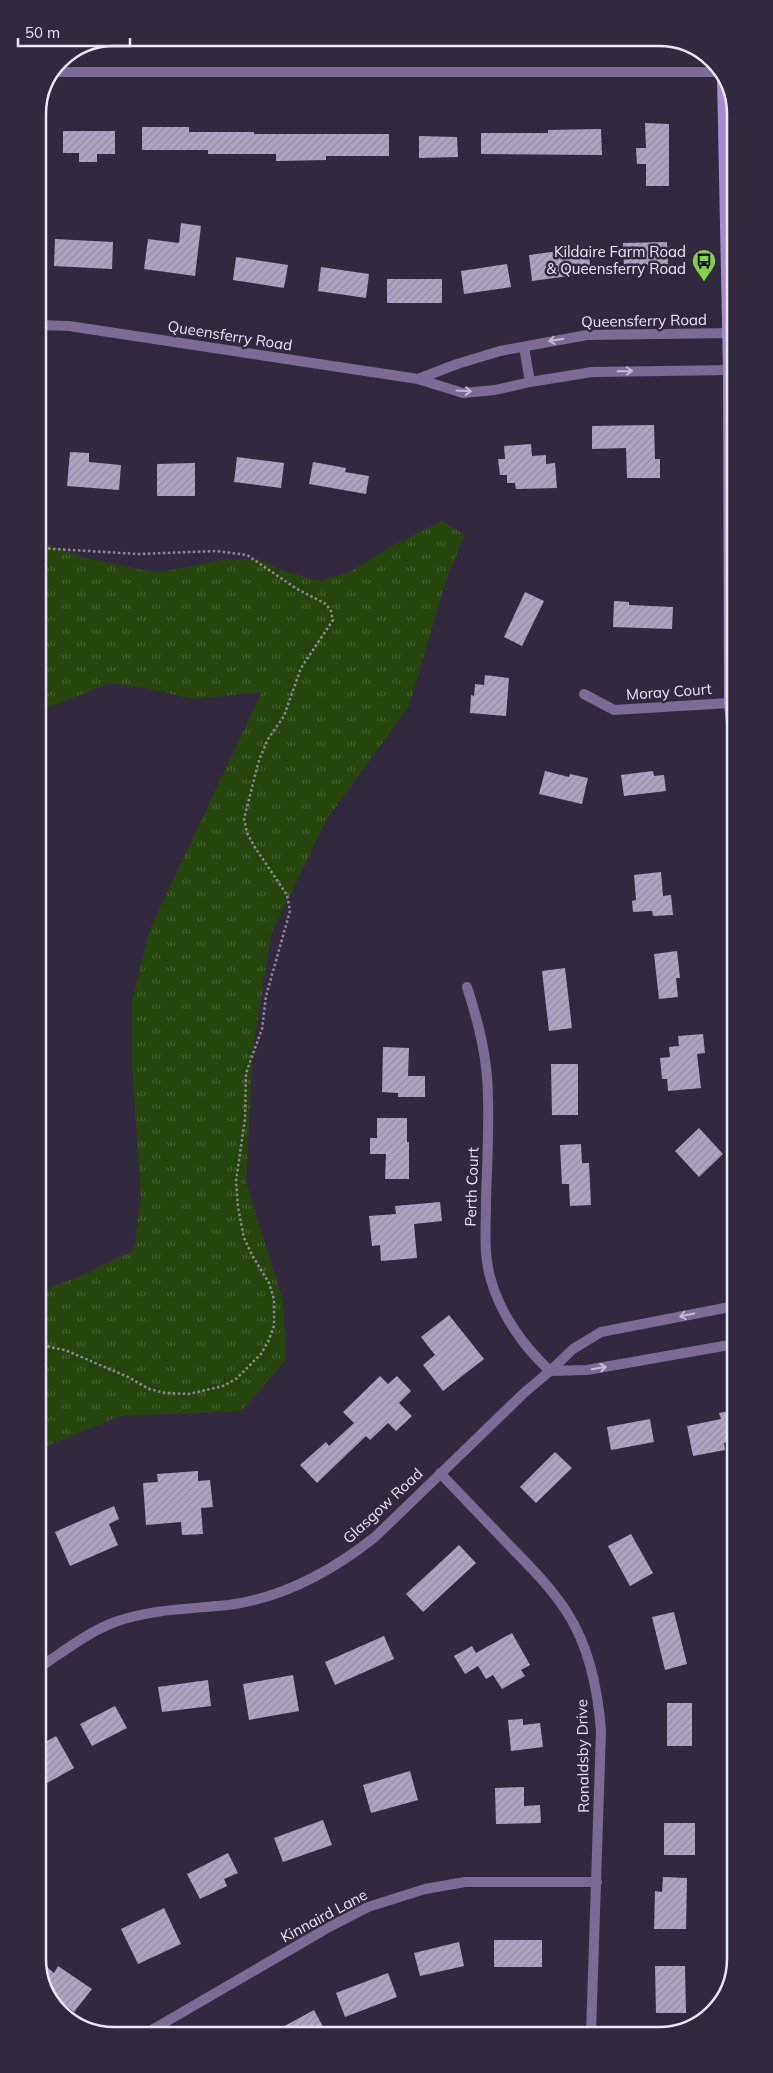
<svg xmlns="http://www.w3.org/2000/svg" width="773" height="2073" viewBox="0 0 773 2073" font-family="Mulish,sans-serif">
<defs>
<pattern id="grass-tufts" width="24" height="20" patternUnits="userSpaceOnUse" patternTransform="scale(1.25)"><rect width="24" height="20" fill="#25450c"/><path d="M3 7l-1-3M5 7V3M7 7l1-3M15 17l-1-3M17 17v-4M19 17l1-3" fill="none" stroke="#456030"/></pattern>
<pattern id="building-hatch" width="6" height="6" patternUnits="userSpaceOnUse" patternTransform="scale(1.25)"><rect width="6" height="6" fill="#afa4c0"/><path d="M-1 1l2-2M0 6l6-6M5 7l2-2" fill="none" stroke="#958ca2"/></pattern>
</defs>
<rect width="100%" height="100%" fill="#32293f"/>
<!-- grass -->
<path fill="url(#grass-tufts)" d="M442,521L465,535L446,580L409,706L327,819L271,934L253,1051L246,1182L283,1301L286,1360L241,1411L120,1416L39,1449V1292L83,1275L134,1250L141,1198L132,1065V1001L150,929L262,692L193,699L146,688L109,683L53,706L38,708V549L50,545L82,557L157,573L221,560L259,559L283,571L320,581L350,572L390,547Z"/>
<!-- building -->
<path fill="url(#building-hatch)" d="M645,123L669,124V186H646V164H637L636,148H646Z
M142,127H189V132H254V134H389V156H326V160L276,161V154H208V150H142Z
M601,129L602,155L481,154V133H548V130Z
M63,131H115V154H97V162H79V153H63Z
M419,136L457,137L458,157L419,158Z
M181,223L201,226L195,276L144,269L148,239L179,243Z
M55,239L113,242L112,269L54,266Z
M667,242L668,264L624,267L623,243Z
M588,247L591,273L532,281L529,255Z
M236,257L288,265L284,288L233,280Z
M507,264L511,287L464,294L461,271Z
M321,267L369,274L366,298L318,291Z
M387,279H442V303H387Z
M654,425L655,459H660V478H627L626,448L592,449V426Z
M531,444L532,456L546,455V464L555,463L557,488L516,489L515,483H507V475H500L498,459H505L504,446Z
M70,452L89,453V462L121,465L119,490L67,486Z
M237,457L284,463L281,488L234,482Z
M313,462L346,468L345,472L369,476L366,494L309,484Z
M195,463V496H157V464Z
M525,592L544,601L522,646L504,637Z
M614,601L629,602V605L673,607L672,629L613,627Z
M485,675L509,678L506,716L470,713L471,695L474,696L475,684L484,685Z
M545,771L569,777L570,774L588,778L582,804L539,794Z
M653,771L654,776L664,775L666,791L624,796L621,775Z
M661,872L663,896L671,895L673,915L653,916L652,911L633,912L632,901L636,900L634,875Z
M677,951L680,978H676L678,997L659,999L654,954Z
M565,968L572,1028L549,1031L542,971Z
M703,1034L705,1053L697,1054L701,1088L668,1091L667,1079H662L660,1058L670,1057L669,1047L679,1046L678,1036Z
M383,1047L409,1048L408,1076H425V1097H398V1093L382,1092Z
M551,1064H578V1115H552Z
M377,1118H407V1142H409V1179H385L386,1154H370V1138H377Z
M699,1128L723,1154L699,1177L675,1151Z
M581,1144L582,1163H589L591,1205L570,1206L569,1184H562L560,1145Z
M440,1202L442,1221L414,1224L417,1258L381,1261L380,1245L372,1246L369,1216L396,1214L395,1206Z
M449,1315L484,1359L443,1391L423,1365L435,1355L421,1337Z
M380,1376L388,1384L397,1376L411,1391L399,1403L412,1416L396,1431L388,1423L370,1440L366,1436L317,1483L300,1465L326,1442L329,1446L354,1423L343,1412Z
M735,1410V1440L724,1443L725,1450L693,1456L687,1426L721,1419L719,1413Z
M650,1419L654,1442L611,1450L607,1427Z
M555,1452L572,1468L536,1503L520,1487Z
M198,1471V1481L210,1480L213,1507L201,1508L203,1534L182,1535L181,1522L146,1525L143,1483L158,1482L157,1474Z
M114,1506L119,1519L109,1524L118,1545L70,1566L55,1532Z
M631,1534L653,1573L630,1586L608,1546Z
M459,1545L476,1563L423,1612L406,1594Z
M674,1612L687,1664L665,1670L652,1617Z
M512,1633L530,1665L521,1670L525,1676L502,1689L493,1675L486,1679L478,1666L465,1674L454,1656L472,1646L476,1653Z
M384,1636L394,1659L335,1685L325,1662Z
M293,1675L299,1711L249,1720L243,1684Z
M208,1680L211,1706L162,1712L158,1687Z
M667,1703H692V1746H667Z
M115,1706L127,1728L92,1746L80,1724Z
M523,1719V1725L540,1723L543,1747L511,1751L508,1720Z
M56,1736L74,1768L40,1787V1745Z
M410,1771L418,1800L371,1813L363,1785Z
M524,1787V1806L540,1805L541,1823L496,1824L495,1788Z
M323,1820L332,1845L283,1862L274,1838Z
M664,1823H695V1855H664Z
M228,1853L238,1873L224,1879L227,1886L200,1899L187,1874Z
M663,1877L687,1878L686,1929H654L655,1891L662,1892Z
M164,1908L181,1944L138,1964L121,1929Z
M494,1940H542V1967H494Z
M459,1942L464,1966L420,1976L414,1953Z
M40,1961L54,1973L58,1966L92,1989L74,2012L58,1999L55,2002L40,1979Z
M655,1966H685L686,2013H656Z
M388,1973L397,1997L345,2017L336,1993Z
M314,2010L327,2034L268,2035Z"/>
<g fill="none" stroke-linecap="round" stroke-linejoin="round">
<!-- path -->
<path stroke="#8e8799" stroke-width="2.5" stroke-dasharray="2.5 2.5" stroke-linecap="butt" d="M38,548L139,554L216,551L247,555L297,589L326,604L331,611L333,620L301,668L284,716L268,739L259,760L244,819L247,833L254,846L287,895L290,911L266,996L262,1029L246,1073L245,1119L236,1181L238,1207L244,1238L252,1255L269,1283L274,1299V1326L268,1342L261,1354L236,1379L223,1386L189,1394L165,1393L149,1389L128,1377L65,1350L39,1345"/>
<!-- street -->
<path stroke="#7c6a97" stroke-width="10" d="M55,72H719
M38,325L69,326L418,379L463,393L495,390L530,382L592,372L733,370
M524,347L530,382
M418,379L457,364L500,351L587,335L733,333
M584,694L614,710L729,703
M467,987C479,1024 488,1060 488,1099C489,1133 487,1167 486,1201C486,1228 483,1255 491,1280C501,1315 524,1347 550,1371
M550,1371L587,1370L735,1344
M440,1473C463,1497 486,1521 509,1545C530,1567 552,1588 568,1614C590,1649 598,1690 601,1731L591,2033
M40,1667C63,1652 88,1632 115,1622C151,1609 190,1609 228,1605C284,1598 332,1571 375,1537L524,1393L550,1371L573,1349L601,1332L735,1306
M143,2035L331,1926L368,1907L425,1889L465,1882H597"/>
<!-- secondary -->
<path stroke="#a98ad2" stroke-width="10" d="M722,77L728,371L729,703L734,756"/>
</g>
<!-- one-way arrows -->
<defs><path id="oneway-shaft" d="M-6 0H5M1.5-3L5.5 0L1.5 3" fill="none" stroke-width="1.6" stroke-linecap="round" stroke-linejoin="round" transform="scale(1.25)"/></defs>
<g stroke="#c4bbd4">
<use href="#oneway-shaft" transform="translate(556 340) rotate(170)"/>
<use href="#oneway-shaft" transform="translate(625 371) rotate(-1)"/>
<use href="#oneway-shaft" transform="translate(464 391) rotate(3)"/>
<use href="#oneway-shaft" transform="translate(687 1315) rotate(169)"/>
<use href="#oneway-shaft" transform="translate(599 1368) rotate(-9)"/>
</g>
<!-- icons -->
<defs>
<g id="bus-pin" transform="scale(1.25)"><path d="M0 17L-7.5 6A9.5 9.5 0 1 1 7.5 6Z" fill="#83d04e" stroke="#32293f"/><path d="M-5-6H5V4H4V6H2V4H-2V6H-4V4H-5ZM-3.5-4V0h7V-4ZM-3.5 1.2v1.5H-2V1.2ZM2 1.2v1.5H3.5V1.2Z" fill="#111"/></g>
</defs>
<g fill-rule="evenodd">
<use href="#bus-pin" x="704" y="261"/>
</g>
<g text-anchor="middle" stroke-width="5" stroke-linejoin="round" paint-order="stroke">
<!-- poi labels -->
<g font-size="15" fill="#ebe6f5" stroke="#32293f" text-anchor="end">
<text x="686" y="257">Kildaire Farm Road<tspan x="686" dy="17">&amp; Queensferry Road</tspan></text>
</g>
<!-- street labels -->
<g font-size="15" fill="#ebe6f5" stroke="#32293f">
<text transform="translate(644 321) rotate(-1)" y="5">Queensferry Road</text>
<text transform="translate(230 336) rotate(9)" y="5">Queensferry Road</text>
<text transform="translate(669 692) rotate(-4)" y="5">Moray Court</text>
<text transform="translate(472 1187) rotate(-88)" y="5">Perth Court</text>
<text transform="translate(383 1506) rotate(-43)" y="5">Glasgow Road</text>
<text transform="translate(583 1756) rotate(-91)" y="5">Ronaldsby Drive</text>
<text transform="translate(324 1916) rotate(-28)" y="5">Kinnaird Lane</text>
</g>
</g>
<!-- crop -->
<path d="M0 0H773V2073H0ZM114 46H659A68 68 0 0 1 727 114V1959A68 68 0 0 1 659 2027H114A68 68 0 0 1 46 1959V114A68 68 0 0 1 114 46Z" fill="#32293f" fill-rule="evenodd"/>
<path fill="none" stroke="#ebe6f5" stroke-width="2.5" d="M114 46H659A68 68 0 0 1 727 114V1959A68 68 0 0 1 659 2027H114A68 68 0 0 1 46 1959V114A68 68 0 0 1 114 46Z"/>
<!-- scale -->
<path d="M18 38v8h112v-8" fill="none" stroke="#ebe6f5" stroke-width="2.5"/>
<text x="25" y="38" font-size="15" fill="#ebe6f5" stroke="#32293f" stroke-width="4" paint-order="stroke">50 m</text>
</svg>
